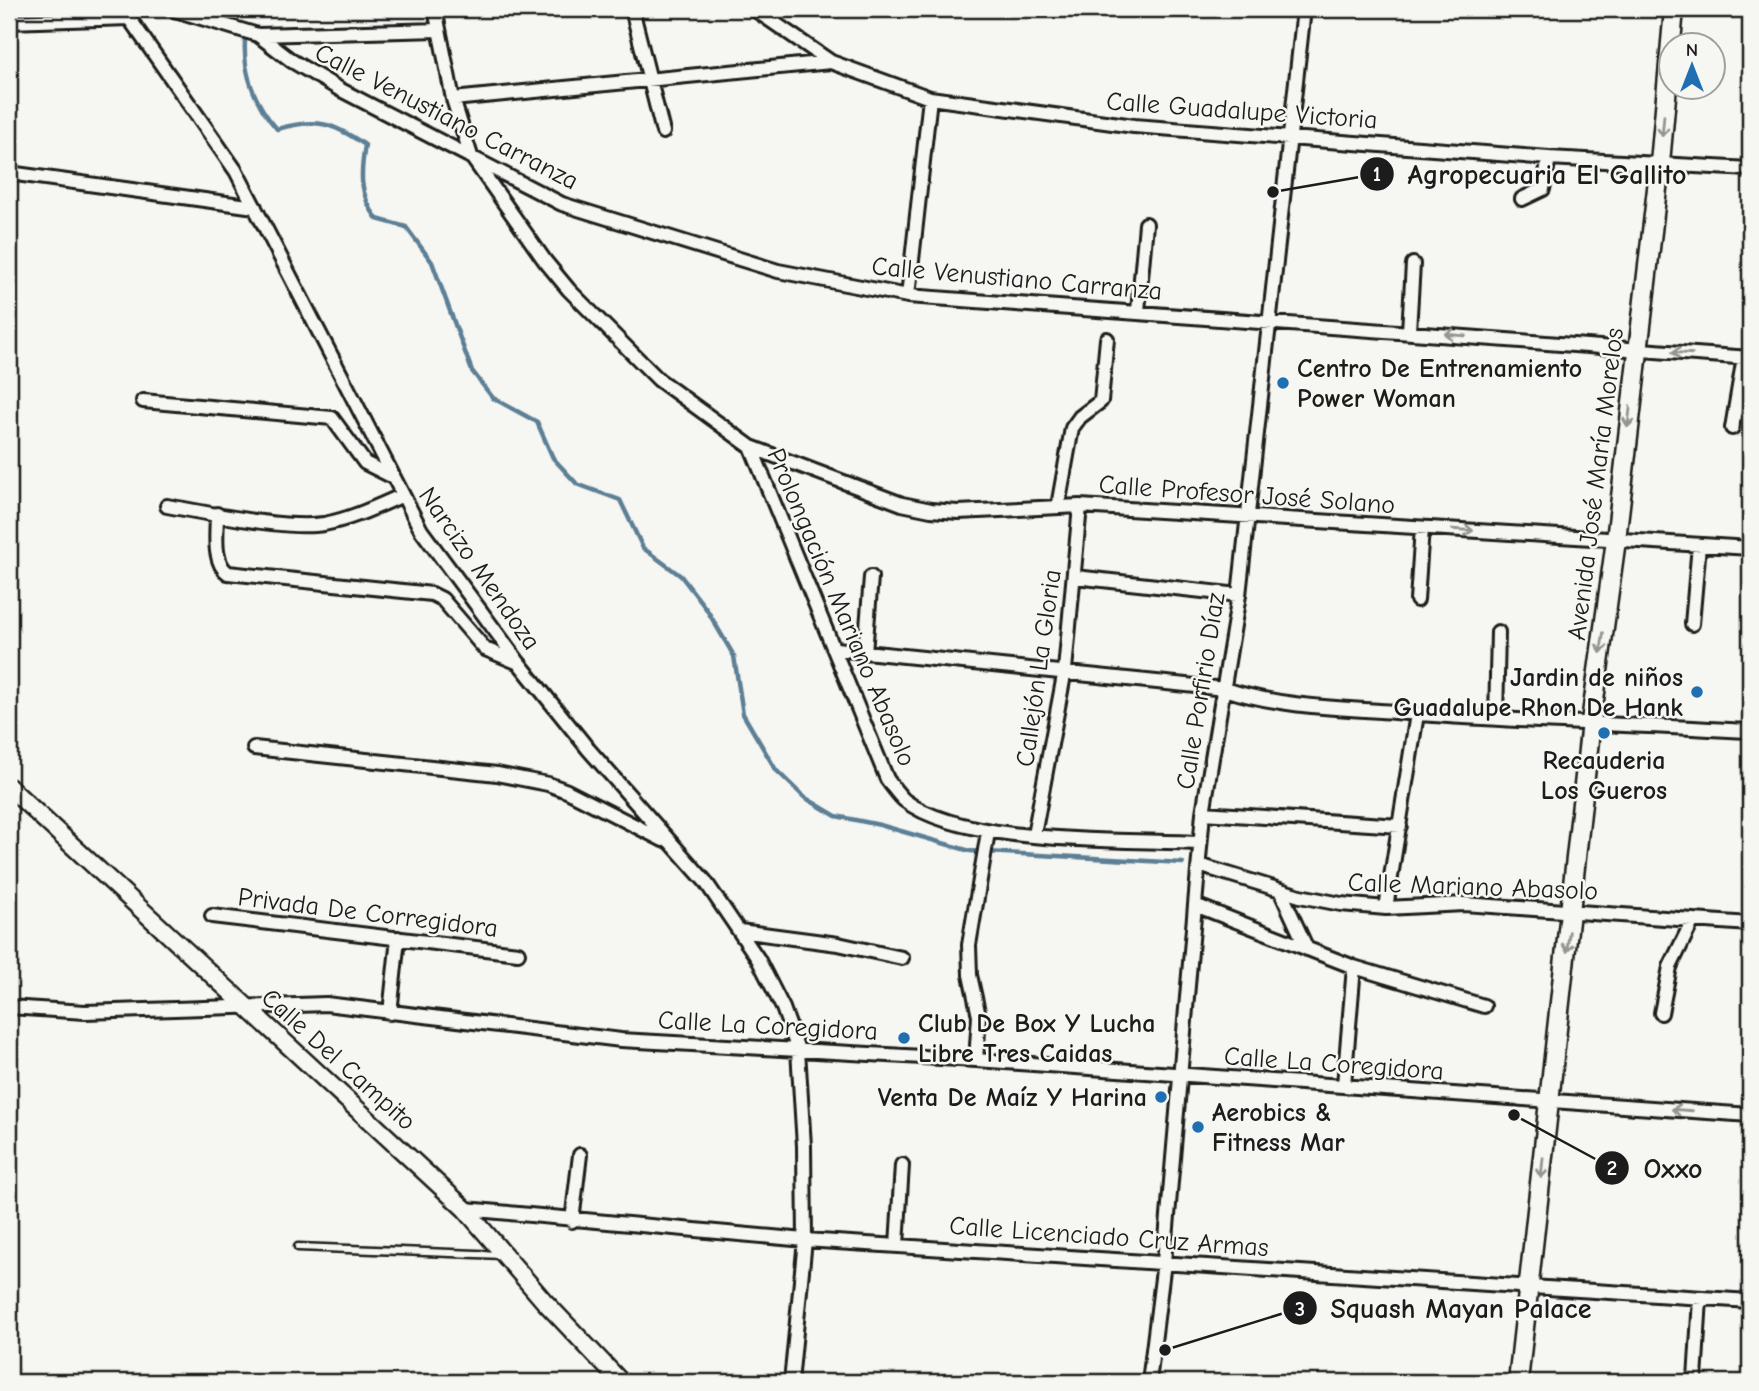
<svg xmlns="http://www.w3.org/2000/svg" width="1759" height="1391" viewBox="0 0 1759 1391" font-family="'Comic Neue',sans-serif">
<rect width="100%" height="100%" fill="#f6f6f2"/>
<filter id="ink" filterUnits="userSpaceOnUse"><feTurbulence type="fractalNoise" baseFrequency=".0143" numOctaves="2"/><feDisplacementMap in="SourceGraphic" scale="14" xChannelSelector="R" yChannelSelector="G"/><feConvolveMatrix kernelMatrix="1 2 1 2 8 2 1 2 1" color-interpolation-filters="sRGB"/></filter>
<g filter="url(#ink)">
<g fill="none" stroke-linecap="round" stroke-linejoin="round">
<!-- stream -->
<path stroke="#5c7f95" stroke-width="4.5" d="M245,40C243,73 255,104 277,129C316,118 332,122 365,145C360,175 359,194 377,219L406,227L432,262L472,371L493,398L537,422L553,458L577,484L620,500L643,548L681,576L707,610L734,656L743,714L776,770L804,797L836,816L880,825L970,851L1183,863"/>
<!-- service casing -->
<g stroke="#1c1c1c" stroke-width="11">
<path id="service" d="M298,1247L502,1255"/>
</g>
<!-- minor casing -->
<g stroke="#1c1c1c" stroke-width="18">
<path id="minor" d="M129,9V18L236,171L421,530L519,663L589,750L705,881L758,959L783,1008L798,1050L804,1146L805,1240L791,1382
M171,9L258,35L292,61L341,90L562,204L778,271L908,296L1750,358
M435,9L453,99L471,156L545,261L569,290L659,380L751,447L887,779C892,786 898,794 904,800C963,846 1124,839 1200,843
M632,9L663,132
M754,9L831,62L930,98L1134,126L1549,158L1750,169
M9,22L129,18
M258,35L439,30
M453,99L831,62
M9,173L255,207
M1522,199L1543,189L1549,158
M908,296L930,98
M1138,311L1146,224
M1409,331L1413,264
M143,401L332,418L365,463L391,476
M1732,428L1744,357
M751,447L902,504L931,510L958,512L1080,506L1750,548
M167,506C208,513 286,530 324,524C351,519 376,507 401,496
M1058,506L1072,428L1080,417L1101,401L1107,339
M217,514C217,532 212,562 228,573L432,594L442,599L485,649L519,663
M1075,577L1239,595
M1417,600L1422,528
M1692,624L1699,545
M836,649L1225,689C1280,707 1337,708 1394,712C1512,722 1631,724 1750,731
M865,653L871,577
M1496,719L1498,632
M254,748L497,774L548,784L567,791L663,840
M1203,813L1400,826
M1034,835L1065,670L1080,506
M1199,865L1300,896L1341,904L1386,908L1464,904L1750,924
M1280,890L1307,949
M1195,905L1354,967L1484,1006
M1386,908L1417,714
M212,916L518,953
M740,931L838,944L902,958
M9,1007L85,1012L326,1004L621,1040L976,1060L1750,1115
M390,1013L398,938
M1661,1013L1670,967L1693,920
M976,1060L979,1016L970,975L969,945L988,832
M1344,1085L1354,967
M465,1209L805,1240L1750,1301
M572,1221L580,1155
M897,1245L902,1165
M1695,1379L1700,1299
M1149,1382L1164,1262L1203,813L1239,595L1304,9"/>
</g>
<!-- tertiary casing -->
<g stroke="#1c1c1c" stroke-width="21">
<path id="tertiary" d="M9,787L465,1209L544,1301L621,1382"/>
</g>
<!-- secondary casing -->
<g stroke="#1c1c1c" stroke-width="23">
<path id="secondary" d="M1518,1382L1591,722L1616,540L1660,163L1674,9"/>
</g>
<!-- service -->
<use href="#service" stroke="#f6f6f2" stroke-width="6"/>
<!-- minor -->
<use href="#minor" stroke="#f6f6f2" stroke-width="12"/>
<!-- tertiary -->
<use href="#tertiary" stroke="#f6f6f2" stroke-width="16"/>
<!-- secondary -->
<use href="#secondary" stroke="#f6f6f2" stroke-width="18"/>
</g>
<!-- one-way arrows -->
<defs><path id="oneway-shaft" d="M-6 0H5M1.5-3L5.5 0L1.5 3" fill="none" stroke-width="1.6" stroke-linecap="round" stroke-linejoin="round" transform="scale(1.75)"/></defs>
<g stroke="#949492">
<use href="#oneway-shaft" transform="translate(1663 126) rotate(95)"/>
<use href="#oneway-shaft" transform="translate(1455 335) rotate(-175)"/>
<use href="#oneway-shaft" transform="translate(1682 353) rotate(-176)"/>
<use href="#oneway-shaft" transform="translate(1629 417) rotate(97)"/>
<use href="#oneway-shaft" transform="translate(1463 530) rotate(4)"/>
<use href="#oneway-shaft" transform="translate(1602 643) rotate(98)"/>
<use href="#oneway-shaft" transform="translate(1568 942) rotate(97)"/>
<use href="#oneway-shaft" transform="translate(1682 1110) rotate(-176)"/>
<use href="#oneway-shaft" transform="translate(1542 1168) rotate(96)"/>
</g>
</g>
<!-- markers -->
<g fill="#1f6fb2" stroke="#f6f6f2" stroke-width="2.5">
<circle cx="1283" cy="383" r="7"/>
<circle cx="1697" cy="692" r="7"/>
<circle cx="1604" cy="733" r="7"/>
<circle cx="904" cy="1038" r="7"/>
<circle cx="1161" cy="1097" r="7"/>
<circle cx="1198" cy="1127" r="7"/>
</g>
<g text-anchor="middle" stroke-width="5" stroke-linejoin="round" paint-order="stroke">
<!-- street labels -->
<g font-size="26" fill="#1c1c1c" stroke="#f6f6f2">
<text transform="translate(1242 110) rotate(4)" y="9">Calle Guadalupe Victoria</text>
<text transform="translate(447 116) rotate(27)" y="9">Calle Venustiano Carranza</text>
<text transform="translate(1017 278) rotate(5)" y="9">Calle Venustiano Carranza</text>
<text transform="translate(1595 484) rotate(-83)" y="9">Avenida José María Morelos</text>
<text transform="translate(1247 494) rotate(4)" y="9">Calle Profesor José Solano</text>
<text transform="translate(480 568) rotate(55)" y="9">Narcizo Mendoza</text>
<text transform="translate(842 607) rotate(67)" y="9">Prolongación Mariano Abasolo</text>
<text transform="translate(1038 668) rotate(-82)" y="9">Callejón La Gloria</text>
<text transform="translate(1200 691) rotate(-81)" y="9">Calle Porfirio Díaz</text>
<text transform="translate(1473 886) rotate(2)" y="9">Calle Mariano Abasolo</text>
<text transform="translate(368 912) rotate(7)" y="9">Privada De Corregidora</text>
<text transform="translate(768 1025) rotate(3)" y="9">Calle La Coregidora</text>
<text transform="translate(339 1059) rotate(42)" y="9">Calle Del Campito</text>
<text transform="translate(1334 1063) rotate(4)" y="9">Calle La Coregidora</text>
<text transform="translate(1109 1236) rotate(4)" y="9">Calle Licenciado Cruz Armas</text>
</g>
<!-- poi labels -->
<g font-size="26" font-weight="bold" fill="#1c1c1c" stroke="#f6f6f2" text-anchor="start">
<text x="1297" y="377">Centro De Entrenamiento<tspan x="1297" dy="30">Power Woman</tspan></text>
<text x="1683" y="686" text-anchor="end">Jardin de niños<tspan x="1683" dy="30">Guadalupe Rhon De Hank</tspan></text>
<text x="1604" y="769" text-anchor="middle">Recauderia<tspan x="1604" dy="30">Los Gueros</tspan></text>
<text x="918" y="1032">Club De Box Y Lucha<tspan x="918" dy="30">Libre Tres Caidas</tspan></text>
<text x="1147" y="1106" text-anchor="end">Venta De Maíz Y Harina</text>
<text x="1212" y="1121">Aerobics &amp;<tspan x="1212" dy="30">Fitness Mar</tspan></text>
</g>
</g>
<!-- callouts -->
<path fill="none" stroke="#1c1c1c" stroke-width="2.5" d="M1273 192L1377 174M1514 1115L1612 1168M1165 1350L1300 1308"/>
<g fill="#1c1c1c" stroke="#f6f6f2" stroke-width="2.5">
<circle cx="1273" cy="192" r="7"/>
<circle cx="1514" cy="1115" r="7"/>
<circle cx="1165" cy="1350" r="7"/>
<circle cx="1377" cy="174" r="18"/>
<circle cx="1612" cy="1168" r="18"/>
<circle cx="1300" cy="1308" r="18"/>
</g>
<g font-size="21" text-anchor="middle" font-weight="bold" fill="#fff">
<text x="1377" y="181">1</text>
<text x="1612" y="1175">2</text>
<text x="1300" y="1316">3</text>
</g>
<g font-size="28" text-anchor="middle" font-weight="bold" fill="#1c1c1c" stroke="#f6f6f2" stroke-width="5" stroke-linejoin="round" paint-order="stroke">
<text x="1547" y="184">Agropecuaria El Gallito</text>
<text x="1673" y="1178">Oxxo</text>
<text x="1461" y="1318">Squash Mayan Palace</text>
</g>
<!-- margin -->
<rect width="1759" height="1391" fill="none" stroke="#f6f6f2" stroke-width="35"/>
<rect x="18" y="18" width="1724" height="1356" fill="none" stroke="#1c1c1c" stroke-width="2.5" filter="url(#ink)"/>
<!-- north arrow -->
<g transform="translate(1692 66)"><circle r="33" fill="#f6f6f2" stroke="#9f9f9c" stroke-width="2"/>
<path d="M0-5L12 26L0 18L-12 26Z" fill="#1f6fb2"/>
<text y="-10" font-size="19" font-weight="bold" text-anchor="middle" fill="#1c1c1c">N</text>
</g>
</svg>
